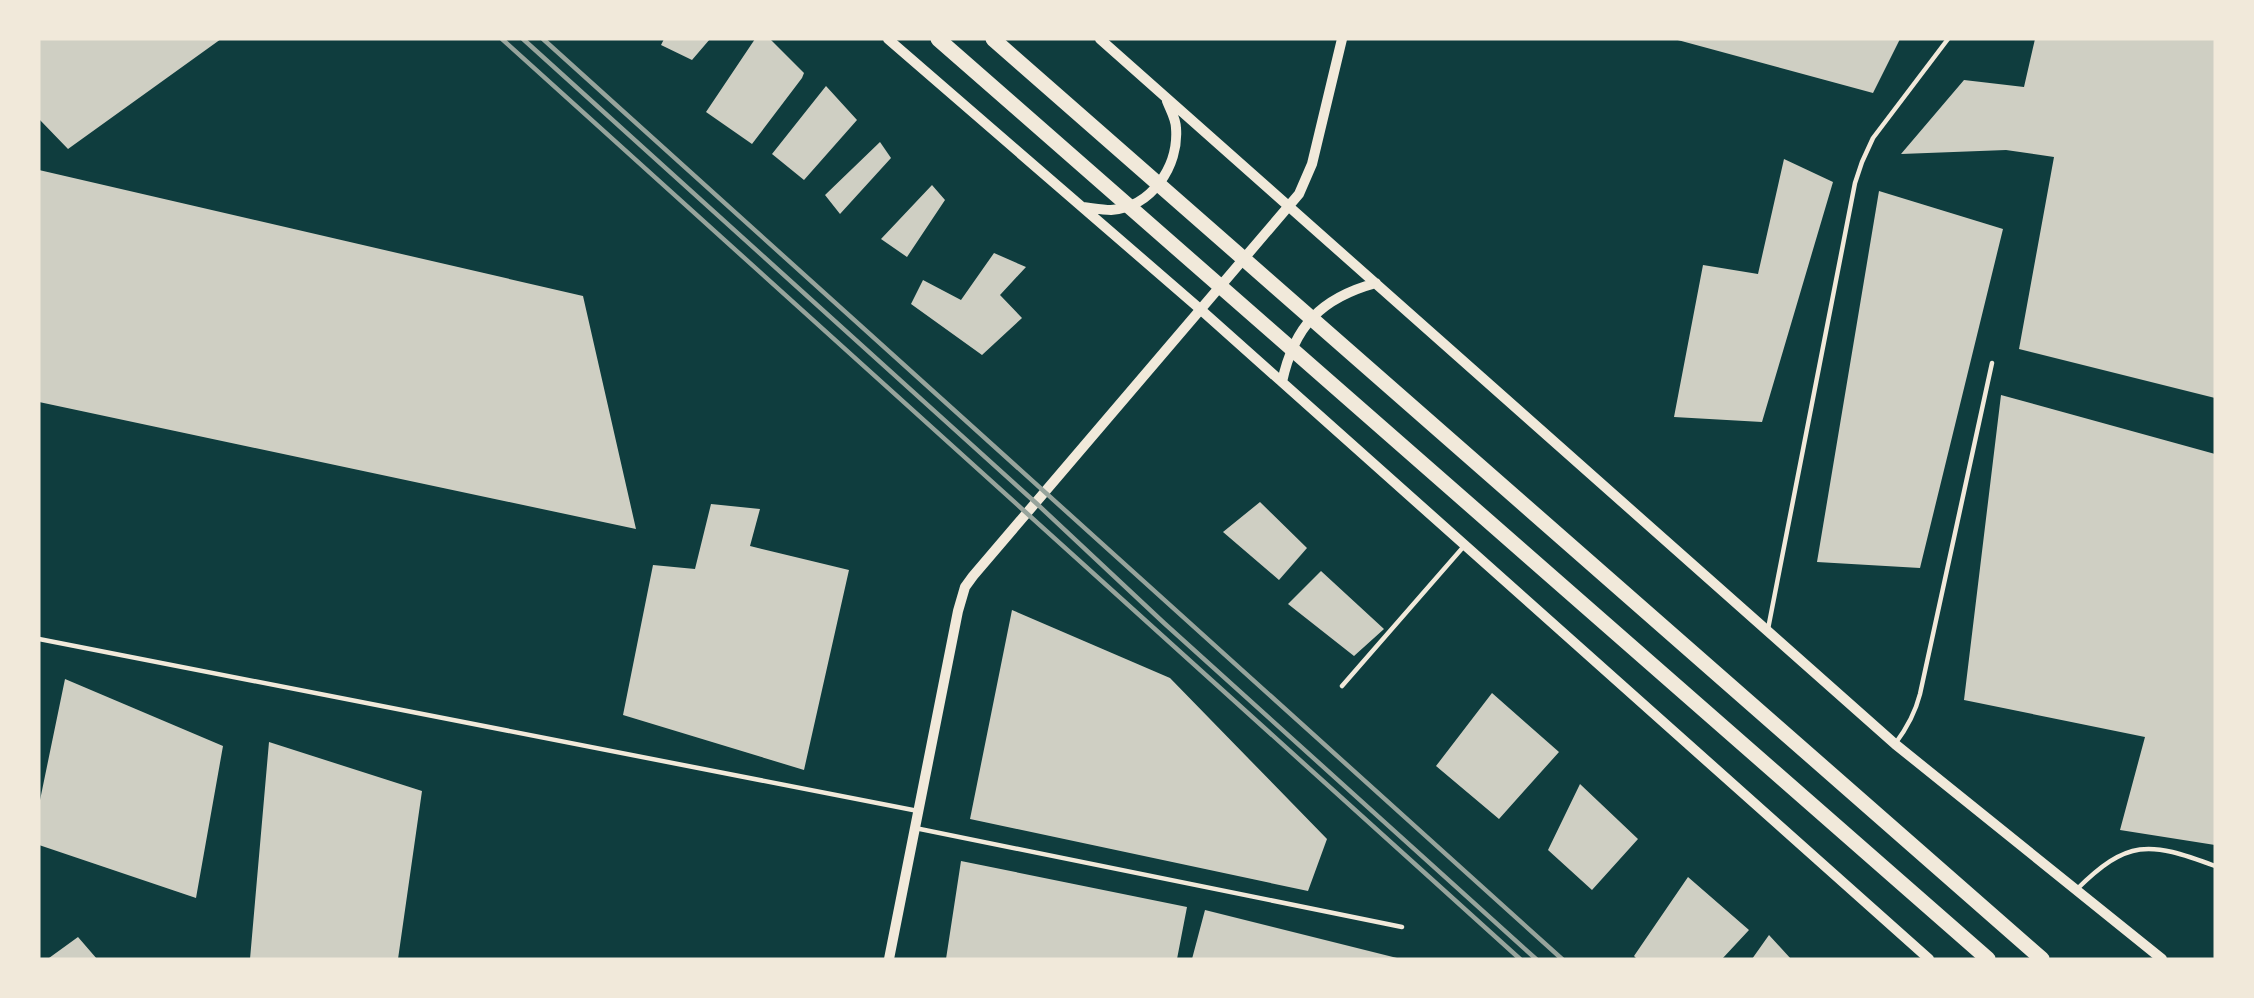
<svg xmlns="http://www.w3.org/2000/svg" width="2254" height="998" viewBox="0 0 2254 998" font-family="'Archivo Narrow',sans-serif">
<rect width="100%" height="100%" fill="#0f3d3e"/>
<!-- building -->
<path fill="#cfcfc3" d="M39,39H221L68,149L39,119Z
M664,39H710L692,60L661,45Z
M755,39H770L804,73L802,78L752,144L706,112Z
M1674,39H1900L1873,93Z
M2035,39H2215V398L2019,349L2054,157L2006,150L1901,154L1964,80L2024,87Z
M826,86L857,120L804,180L772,154Z
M880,142L891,158L840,214L825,195Z
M1784,159L1833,182L1762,422L1674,417L1703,265L1758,274Z
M39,170L583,296L636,529L39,402Z
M932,185L945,200L907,257L881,239Z
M1879,191L2003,229L1920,568L1817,562Z
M994,253L1026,267L1000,295L1022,318L982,355L911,304L923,280L961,300Z
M2001,395L2215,454V845L2120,830L2145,737L1964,700Z
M1260,502L1307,548L1279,580L1223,532Z
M711,504L760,509L750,546L849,570L804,770L623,715L653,565L695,569Z
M1321,571L1384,629L1354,656L1288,604Z
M1012,610L1170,678L1327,839L1308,891L970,819Z
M65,679L223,746L196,898L39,845V805Z
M1492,693L1559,752L1499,819L1436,766Z
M269,742L422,791L398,959H250Z
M1580,784L1638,839L1592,890L1548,850Z
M961,861L1187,907L1177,959H946Z
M1688,877L1749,930L1722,959H1637L1634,956Z
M1205,910L1397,958V959H1192Z
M1769,935L1791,959H1752Z
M78,937L97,959L49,958Z"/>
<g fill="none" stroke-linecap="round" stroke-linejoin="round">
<!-- service -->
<path stroke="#f1e9da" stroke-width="4.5" d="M1768,629L1855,183L1862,162L1873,138L1948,39
M39,639L918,811
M1342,686L1465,545
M1895,744C1907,728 1915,714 1920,694L1992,363
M915,828L1402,927
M2076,890C2128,839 2148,841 2215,866"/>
<!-- tertiary -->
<path stroke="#f1e9da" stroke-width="10" d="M888,39L1200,309L1929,959
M1100,39L1895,744L2162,959
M1083,207C1092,208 1102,210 1111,210C1152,207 1179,166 1176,128C1176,119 1170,109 1167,101
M1282,382C1294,326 1321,298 1376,283
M889,959L958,611L965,587L973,576L1299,194L1312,164L1342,39"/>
<!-- trunk -->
<path stroke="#f1e9da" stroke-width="15" d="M938,39L1988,959
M993,39L2042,959"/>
<!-- rail -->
<path stroke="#97a49c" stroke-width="4.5" d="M502,39L1520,959
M523,39L1036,503L1164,623L1536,959
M543,39L1562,959"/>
</g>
<!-- border -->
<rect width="2254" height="998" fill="none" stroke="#f1e9da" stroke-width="81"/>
</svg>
